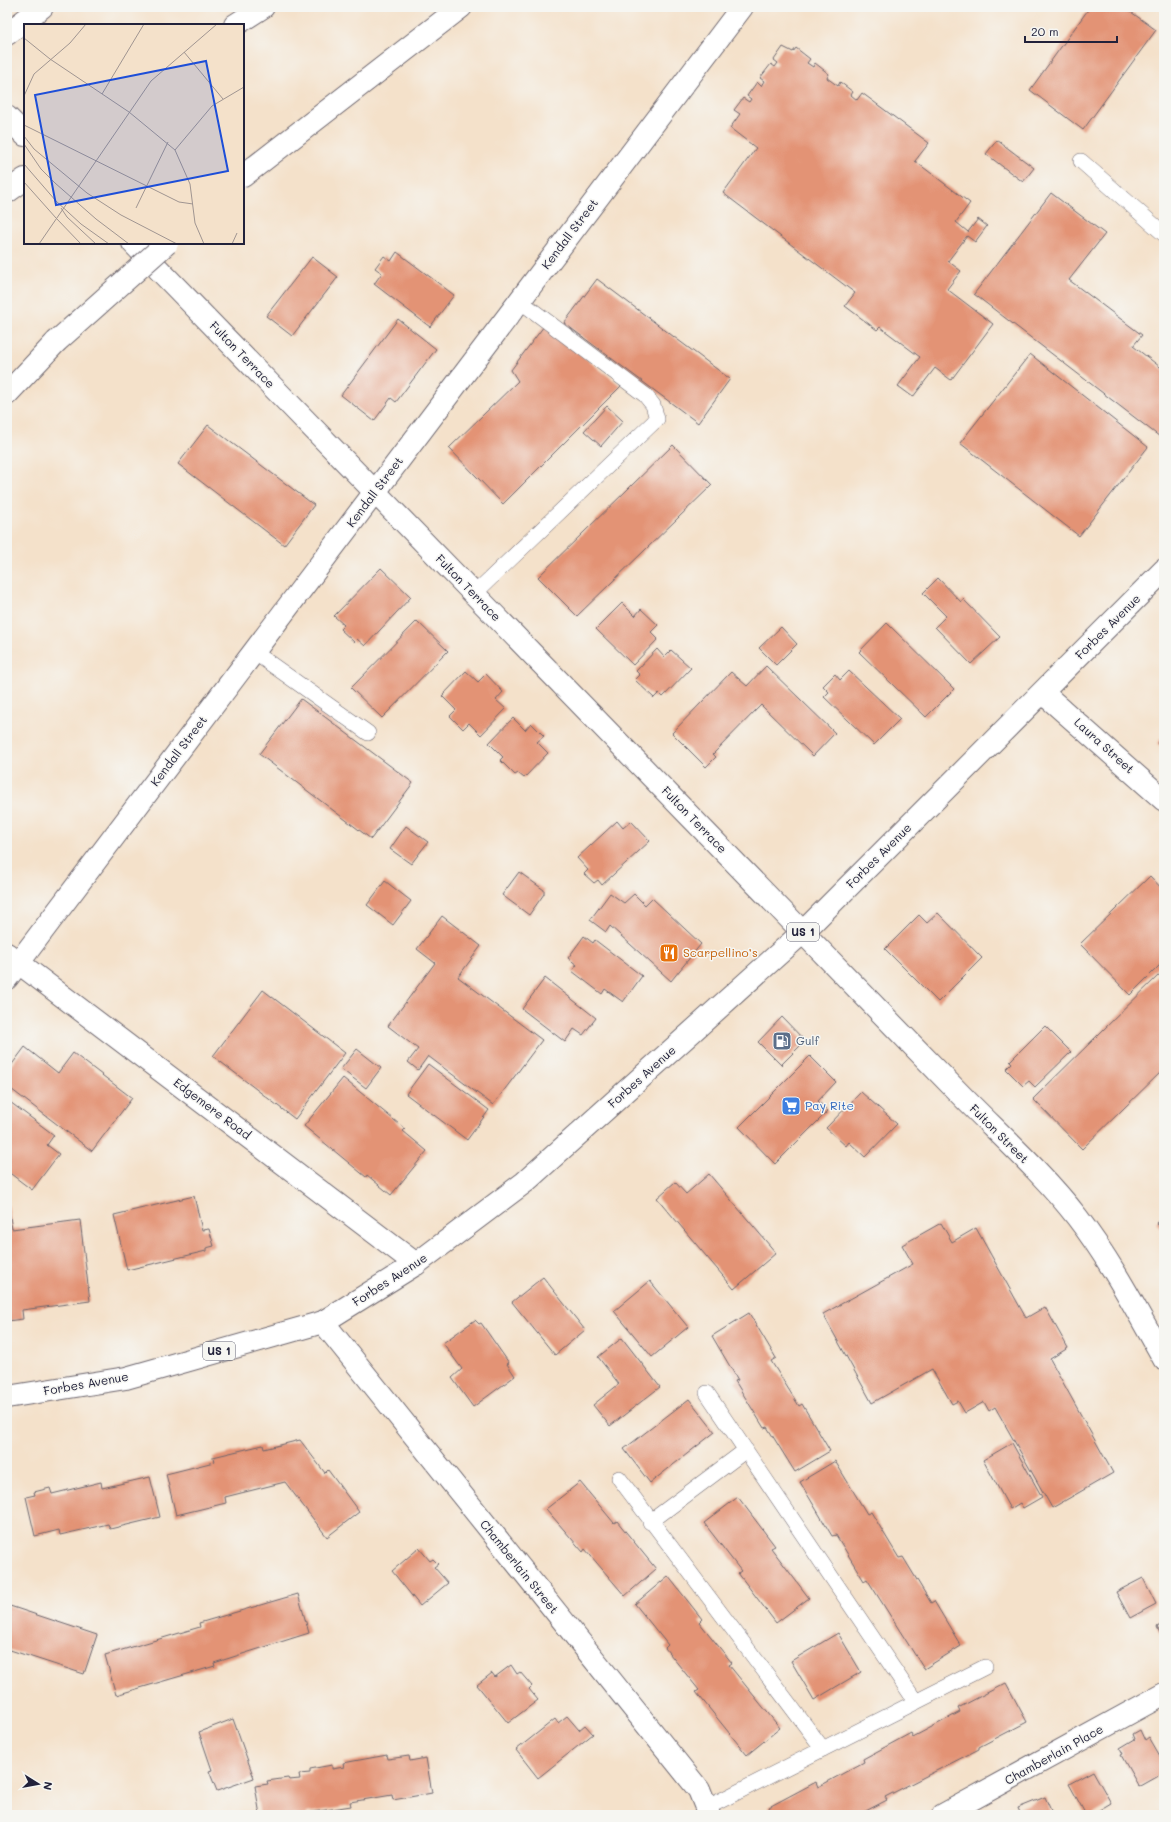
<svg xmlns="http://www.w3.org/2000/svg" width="1171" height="1822" viewBox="0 0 1171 1822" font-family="Mali,sans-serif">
<rect width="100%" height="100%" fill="#f6f6f2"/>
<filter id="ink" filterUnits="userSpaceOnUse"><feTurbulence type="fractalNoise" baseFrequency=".025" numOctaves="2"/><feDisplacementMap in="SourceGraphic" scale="8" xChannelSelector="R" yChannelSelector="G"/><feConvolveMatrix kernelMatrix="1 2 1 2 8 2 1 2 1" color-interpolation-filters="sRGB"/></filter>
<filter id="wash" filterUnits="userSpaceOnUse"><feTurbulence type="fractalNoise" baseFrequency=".012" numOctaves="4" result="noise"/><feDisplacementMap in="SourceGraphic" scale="16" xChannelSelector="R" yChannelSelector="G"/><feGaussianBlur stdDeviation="0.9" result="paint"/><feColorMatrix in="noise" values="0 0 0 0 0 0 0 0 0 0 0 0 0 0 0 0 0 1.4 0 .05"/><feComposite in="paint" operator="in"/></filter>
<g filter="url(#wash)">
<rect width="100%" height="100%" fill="#f4e1ca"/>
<g id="blocks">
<!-- building -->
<path fill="#e39375" d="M1090,7H1124L1156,30L1083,130L1030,90Z
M783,47L793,52L796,48L810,59L807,63L813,67L815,63L829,74L827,78L838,86L840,82L853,92L851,95L857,100L862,93L929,143L915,161L970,203L956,222L968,232L978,219L987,226L975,242L967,236L948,261L961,271L947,289L993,324L951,380L935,368L913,397L898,386L920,357L880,327L877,330L845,306L855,293L723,193L756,148L730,128L740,114L734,110L743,98L749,102L751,99L747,96L757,82L761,86L764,81L760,78L771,64L775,67L778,63L774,60Z
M997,140L1034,168L1023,182L986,154Z
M1051,193L1105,234L1069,280L1142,335L1133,346L1164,370V440L974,294Z
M397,252L454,295L430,327L374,284L382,273L375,268L384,256L391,261Z
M312,257L338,277L292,336L266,316Z
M597,279L730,379L698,423L564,323Z
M398,319L436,349L396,402L391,398L374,421L341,395Z
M544,326L621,386L503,504L449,448L518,381L511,370Z
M1030,354L1148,447L1079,536L960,443Z
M607,406L623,421L601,446L584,431Z
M208,425L314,505L284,545L178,464Z
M673,445L712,485L577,616L538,577Z
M381,568L411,597L365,646L357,639L354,642L340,629L344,625L334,616Z
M938,578L961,602L963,599L1000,637L971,664L935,627L946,616L923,593Z
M622,603L635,616L641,609L658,625L651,632L658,639L633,665L596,629Z
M417,621L448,651L382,718L351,688Z
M887,623L954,689L926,717L859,652Z
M781,627L797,644L776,665L759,648Z
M657,649L664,657L671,650L691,668L663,697L659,693L654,698L635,680L640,675L636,671Z
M766,666L835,733L813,756L761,705L713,754L716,757L706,767L672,733L731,672L747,686Z
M466,671L478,682L486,674L503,692L496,700L506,709L481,735L469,723L463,729L450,716L456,710L442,696Z
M849,671L900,719L874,745L824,697L829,692L823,686L835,674L840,680Z
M301,699L413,783L371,839L259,754Z
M513,718L525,730L531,723L544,736L537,742L548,753L524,778L518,773L515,775L500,760L503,757L489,743Z
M1164,736V750L1157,743Z
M617,821L623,828L631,821L650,841L602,885L598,880L594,883L584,874L588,870L577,858Z
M406,826L428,842L411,864L390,849Z
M519,872L544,890V894L529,915L502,895Z
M1150,876L1164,891V961L1130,995L1080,944Z
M385,881L411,901L393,925L367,905Z
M610,893L624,903L634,894L645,905L652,898L701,944L671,981L610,926L606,932L590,920Z
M938,913L982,958L938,1002L885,949L919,915L927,923Z
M442,916L481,946L458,977L542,1040L493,1105L428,1056L418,1070L408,1062L418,1049L388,1026L435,963L417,949Z
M584,936L593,943L595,940L642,976L623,1002L605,989L602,994L572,971L577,965L568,958Z
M1164,970V1069L1082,1149L1033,1099Z
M545,978L596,1018L583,1035L574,1029L565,1042L522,1009Z
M263,990L345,1053L295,1119L213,1056Z
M782,1017L805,1041L781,1065L758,1042Z
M1045,1026L1071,1052L1035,1087L1029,1081L1023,1086L1006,1069L1012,1063L1010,1061Z
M25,1047L58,1073L73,1053L132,1098L92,1151L7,1086V1071Z
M357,1049L381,1068L366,1088L341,1069Z
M810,1056L836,1082L818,1101L828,1111L775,1164L739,1127Z
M428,1064L489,1110L467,1140L406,1094Z
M343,1078L405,1129L403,1131L427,1151L391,1195L367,1175L366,1177L304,1126Z
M861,1092L897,1124L865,1157L849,1142L846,1146L826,1128Z
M10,1102L54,1135L47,1145L59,1154L32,1190L7,1171V1106Z
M709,1174L776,1253L734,1289L657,1198L675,1182L686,1194Z
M194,1196L202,1230L209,1229L214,1246L206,1248V1251L127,1270L114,1215Z
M7,1199L12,1229L80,1220L90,1301L22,1310L23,1319L7,1321Z
M1164,1216V1231L1156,1223Z
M941,1223L952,1242L976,1228L1026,1318L1045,1307L1068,1348L1050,1359L1113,1473L1052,1508L995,1407L989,1411L984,1402L965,1413L958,1401L952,1404L932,1369L872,1403L823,1314L913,1264L902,1245Z
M543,1277L585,1330L555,1355L512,1302Z
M650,1281L688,1327L652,1357L614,1311Z
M749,1313L776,1358L771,1361L799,1406L802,1404L830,1451L795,1472L767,1427L764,1428L735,1381L738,1380L712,1336Z
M475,1320L479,1324L481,1323L509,1363L507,1364L515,1376L473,1407L452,1378L462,1369L443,1343Z
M622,1338L660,1387L610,1426L593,1405L619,1384L598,1357Z
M689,1399L715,1432L650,1483L624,1449Z
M300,1440L325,1473L328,1470L359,1512L327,1537L285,1482L225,1497L226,1503L176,1515L166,1474L214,1462L213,1457L263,1445L264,1449Z
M1012,1443L1042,1497L1023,1508L1020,1503L1010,1509L983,1460Z
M835,1461L867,1514L871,1512L899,1558L903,1557L931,1603L934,1601L961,1646L924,1669L867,1579L864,1581L836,1535L832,1536L800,1482Z
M150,1477L160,1517L110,1529L108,1524L60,1535L59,1530L35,1536L26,1497L35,1495L34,1492L50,1488L52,1494L101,1482L102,1488Z
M580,1482L614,1523L617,1521L656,1569L625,1596L585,1549L583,1552L546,1509Z
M738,1497L775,1546L771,1548L809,1598L776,1623L738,1573L741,1571L704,1523Z
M419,1548L430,1561L433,1559L438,1564L434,1567L448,1583L420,1606L392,1571Z
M668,1576L702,1619L699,1622L732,1663L729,1665L780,1728L747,1755L696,1692L699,1690L665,1648L668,1645L635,1604Z
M1143,1578L1156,1604L1130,1618L1116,1592Z
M298,1594L309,1633L214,1663L215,1666L116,1695L105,1655L200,1627L199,1623Z
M7,1605L97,1635L84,1674L7,1649Z
M1164,1623V1641L1157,1627Z
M838,1633L861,1672L814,1700L791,1661Z
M511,1665L517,1674L520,1672L532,1686L529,1689L538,1700L508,1723L477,1685L492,1673L495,1677Z
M1006,1683L1027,1722L979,1747V1749L885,1797L887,1800L858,1815H773L769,1807L816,1782L818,1787L864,1762L863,1759L911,1733L913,1737L960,1712L958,1708Z
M567,1716L579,1730L585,1725L593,1734L538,1778L516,1750L555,1719L558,1723Z
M233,1719L254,1778L217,1791L209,1771L212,1770L199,1732Z
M1140,1730L1145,1741L1149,1738L1164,1764V1773L1139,1787L1121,1755L1123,1754L1120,1748L1135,1739L1133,1734Z
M387,1755L388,1759L409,1756L410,1761L426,1758L432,1793L393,1800L392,1795L350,1802L351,1806L307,1813V1815H260L255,1786L268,1784L267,1781L288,1778L289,1780L300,1779L299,1774L310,1773V1769L332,1765V1769L344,1767L343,1763Z
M1093,1771L1111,1803L1091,1815H1086L1069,1784Z
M1045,1797L1053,1815H1021L1018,1808Z"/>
</g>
</g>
<g filter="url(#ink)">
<use href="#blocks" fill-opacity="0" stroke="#6c656d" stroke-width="1"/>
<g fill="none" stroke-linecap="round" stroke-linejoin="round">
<!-- lane casing -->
<g stroke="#6c656d" stroke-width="16">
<path id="lane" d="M1081,161L1164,234
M474,594L657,419L653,405L645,395L520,301
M254,652L368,733
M707,1393L916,1702
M619,1478L823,1749
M650,1522L746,1450
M706,1808L985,1667"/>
</g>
<!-- street casing -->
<g stroke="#6c656d" stroke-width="24">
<path id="street" d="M1043,693L1164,800
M7,954L416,1264
M7,978L742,7
M323,1322L699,1790L709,1815
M943,1815L1164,1694"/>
</g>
<!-- secondary casing -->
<g stroke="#6c656d" stroke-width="24">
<path id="secondary" d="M7,117L25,135
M133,243L958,1092C997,1132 1043,1173 1077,1217C1111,1261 1137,1311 1164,1359"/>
</g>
<!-- primary casing -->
<g stroke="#6c656d" stroke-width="24">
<path id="primary" d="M7,1397L126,1378L323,1322L416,1264L525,1182L803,932L1164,570"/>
</g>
<!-- highway casing -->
<g stroke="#6c656d" stroke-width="24">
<path id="highway" d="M235,25L263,7
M7,34L42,7
M243,176L461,7
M7,192L25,179
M7,394L56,342"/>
</g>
<!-- lane -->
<use href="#lane" stroke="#fff" stroke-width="15"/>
<!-- street -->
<use href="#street" stroke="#fff" stroke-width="22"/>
<!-- secondary -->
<use href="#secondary" stroke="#fff" stroke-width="22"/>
<!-- primary -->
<use href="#primary" stroke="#fff" stroke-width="22"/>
<!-- highway -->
<use href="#highway" stroke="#fff" stroke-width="22"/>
<!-- highway-bridge casing -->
<g stroke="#6c656d" stroke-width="24" stroke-linecap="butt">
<path id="highway-bridge" d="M56,342L167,243"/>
</g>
<!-- highway-bridge -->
<use href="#highway-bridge" stroke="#fff" stroke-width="22"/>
</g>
</g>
<!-- icons -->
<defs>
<g id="restaurant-square" transform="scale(1)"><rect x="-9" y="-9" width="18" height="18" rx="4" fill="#e8710a" stroke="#f6f6f2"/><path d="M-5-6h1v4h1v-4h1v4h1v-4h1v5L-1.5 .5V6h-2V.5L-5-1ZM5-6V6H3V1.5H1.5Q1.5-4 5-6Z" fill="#fff"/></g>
<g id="fuel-square" transform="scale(1)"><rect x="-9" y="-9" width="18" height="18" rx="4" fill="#5c6f8a" stroke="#f6f6f2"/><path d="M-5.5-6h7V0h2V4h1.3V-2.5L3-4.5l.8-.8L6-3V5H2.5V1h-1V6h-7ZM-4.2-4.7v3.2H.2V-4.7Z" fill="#fff"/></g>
<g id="supermarket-square" transform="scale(1)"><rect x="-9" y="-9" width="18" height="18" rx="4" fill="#3f7fe0" stroke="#f6f6f2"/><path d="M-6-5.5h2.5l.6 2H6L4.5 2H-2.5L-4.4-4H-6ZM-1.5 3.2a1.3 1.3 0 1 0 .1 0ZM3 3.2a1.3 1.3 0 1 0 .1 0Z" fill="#fff"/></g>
</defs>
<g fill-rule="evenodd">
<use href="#restaurant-square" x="669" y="953"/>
<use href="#fuel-square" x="782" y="1041"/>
<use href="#supermarket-square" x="791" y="1106"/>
</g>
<g text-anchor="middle" stroke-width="3" stroke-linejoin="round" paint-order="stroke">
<!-- shield labels -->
<g fill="#f6f6f2" stroke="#626272" stroke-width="1">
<rect x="787" y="923" width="32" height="18" rx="3"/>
<rect x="203" y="1342" width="32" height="18" rx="3"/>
</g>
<g font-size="11" font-weight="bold" fill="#22223b">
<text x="803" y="936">US 1</text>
<text x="219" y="1355">US 1</text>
</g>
<!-- street labels -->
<g font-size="12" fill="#22223b" stroke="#f6f6f2">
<text transform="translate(570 234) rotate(-53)" y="4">Kendall Street</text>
<text transform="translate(242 355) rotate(46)" y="4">Fulton Terrace</text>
<text transform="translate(375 492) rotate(-53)" y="4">Kendall Street</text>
<text transform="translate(468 588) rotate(46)" y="4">Fulton Terrace</text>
<text transform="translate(1108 627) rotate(-45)" y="4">Forbes Avenue</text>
<text transform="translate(1104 746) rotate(42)" y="4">Laura Street</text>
<text transform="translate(179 751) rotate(-53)" y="4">Kendall Street</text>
<text transform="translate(694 820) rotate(46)" y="4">Fulton Terrace</text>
<text transform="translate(879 856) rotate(-45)" y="4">Forbes Avenue</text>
<text transform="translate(642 1077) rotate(-42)" y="4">Forbes Avenue</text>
<text transform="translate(212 1109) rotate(37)" y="4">Edgemere Road</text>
<text transform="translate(999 1134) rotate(45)" y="4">Fulton Street</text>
<text transform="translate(390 1280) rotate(-33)" y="4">Forbes Avenue</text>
<text transform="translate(86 1384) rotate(-10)" y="4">Forbes Avenue</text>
<text transform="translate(519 1567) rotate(51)" y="4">Chamberlain Street</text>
<text transform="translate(1054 1755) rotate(-29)" y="4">Chamberlain Place</text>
</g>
<!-- food labels -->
<g font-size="12" fill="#c56008" stroke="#f6f6f2" text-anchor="start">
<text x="683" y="957">Scarpellino’s</text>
</g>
<!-- service labels -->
<g font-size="12" fill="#4e5e75" stroke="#f6f6f2" text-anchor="start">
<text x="796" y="1045">Gulf</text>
</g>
<!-- shop labels -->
<g font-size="12" fill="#366cbe" stroke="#f6f6f2" text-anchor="start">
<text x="805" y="1110">Pay Rite</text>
</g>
</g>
<!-- overview -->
<g transform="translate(24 24)">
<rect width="220" height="220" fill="#f4e1ca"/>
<path fill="none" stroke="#a09591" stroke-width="1" d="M0,14L26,35L105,88L151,126L166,160L171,199L180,220M160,28L199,75M78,70L120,0M0,72L10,50L46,19L62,0M0,101L155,178L169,180M0,112L10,125L63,169L97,191L153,220M0,120L17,145L31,159L72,195L105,220M151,126L188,82L220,63M0,140L32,177L57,200L85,220M0,158L32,194M37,184L43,193L72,220M112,184L144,118M32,194L57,220M15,220L127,57L193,0M208,220L213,209"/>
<path fill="#1d4ed8" fill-opacity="0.15" stroke="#1d4ed8" stroke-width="2" d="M182,37L204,147L32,181L11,71Z"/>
<rect width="220" height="220" fill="none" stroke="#22223b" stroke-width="2"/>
</g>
<!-- margin -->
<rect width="1171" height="1822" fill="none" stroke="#f6f6f2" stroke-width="24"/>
<!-- north arrow -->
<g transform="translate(38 1784) rotate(101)" stroke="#f6f6f2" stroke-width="3" paint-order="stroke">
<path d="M0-3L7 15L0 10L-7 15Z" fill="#22223b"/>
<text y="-6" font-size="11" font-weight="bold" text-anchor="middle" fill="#22223b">N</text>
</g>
<!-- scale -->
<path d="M1025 36v6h92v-6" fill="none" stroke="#22223b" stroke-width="2"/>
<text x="1031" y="36" font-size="12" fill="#22223b" stroke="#f6f6f2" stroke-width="3" paint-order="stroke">20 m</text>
</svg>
